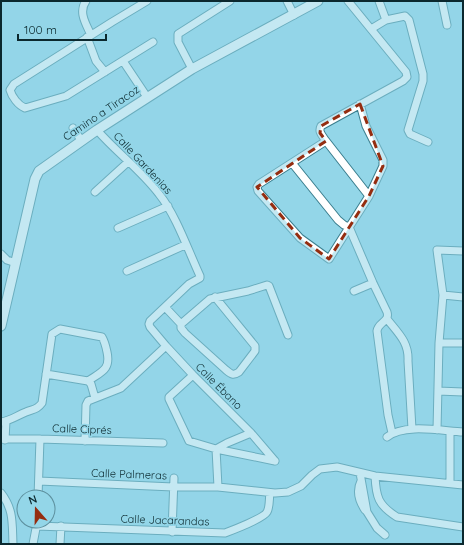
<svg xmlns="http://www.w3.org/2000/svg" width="464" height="545" viewBox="0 0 464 545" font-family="Quicksand,sans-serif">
<rect width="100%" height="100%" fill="#93d6e8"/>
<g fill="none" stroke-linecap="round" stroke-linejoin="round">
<!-- minor casing -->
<g stroke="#3a7e8e" stroke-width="9">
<path id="minor" d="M86,1C78,12 86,24 91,35
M147,1L112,22L14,84L10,90C12,97 18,105 25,108L66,96L153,42
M287,1L294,15
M348,1L406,72L407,77L403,81L321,126C318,132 322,135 326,141L369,196
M379,1L386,20
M442,1L447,25
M371,29L386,20L405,16L409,20L423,74V81L408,130L410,134L428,142
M87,37L96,61L105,72
M123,61L147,97
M192,69L178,42V34L230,1
M73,128L81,140
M97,130C116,152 141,170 159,194C176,215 188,250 200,276V278L189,284L150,321L149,324L150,327L166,346L193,375L251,433L275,461
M326,141L259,184L257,187L258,191L300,238L329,259L369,196L383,166V160L366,126L360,104
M292,163L338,220L344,225L349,227L373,283L387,312C390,322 378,322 377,331L388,415L392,433
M95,192L128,162
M118,228L168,206
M1,254L7,260L16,263
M127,271L185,245
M354,291L373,283
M443,295L463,297
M165,307L181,324V328L185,333L226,370C231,374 233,376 239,372L255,351V346L215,297
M387,319C398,333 409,342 408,361L412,429
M181,324L210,299L248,291L267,285L269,286L288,335
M439,343H463
M46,374L88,381L91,384L95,398
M193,375L169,397V399L189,441L216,449L275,461
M438,391L463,392
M1,422C12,420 16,416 26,412C33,409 37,410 42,403L52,334L60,329L102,337C105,342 106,347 107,352C111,370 101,372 88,381
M437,430L439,343L443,295L437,250L463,251
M387,437C404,423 442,431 463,432
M1,439H40L163,443
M5,440L6,421
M85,441L86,405L88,401L121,388L166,346
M216,449L227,443L251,433
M216,449L218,487
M360,473L367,512L377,528L385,535
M375,476C376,497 378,505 397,517L463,527
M39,481L173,487H218L275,493L288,492L301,486L312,475L320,469L337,467L375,476L463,485
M361,481C356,491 359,501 365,510
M450,483V431
M1,493C14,510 12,523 13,544
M38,497L40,439
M37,526L225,533C233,530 264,518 267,512C270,507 269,498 270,493
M172,532L174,478
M33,544L37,523
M60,544L61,526"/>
</g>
<!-- tertiary casing -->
<g stroke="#3a7e8e" stroke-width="11">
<path id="tertiary" d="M1,326L35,179L39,171L97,130L192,69L318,1"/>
</g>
<!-- minor -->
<use href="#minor" stroke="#fff" stroke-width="7"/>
<!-- tertiary -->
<use href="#tertiary" stroke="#fff" stroke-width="9"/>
</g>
<!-- marked area -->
<path d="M0 0H464V545H0ZM360,104L383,166L369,196L329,259L300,238L257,187L326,141L320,133L321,126Z" fill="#93d6e8" fill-opacity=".55" fill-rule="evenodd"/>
<path fill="none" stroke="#952d10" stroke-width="3" stroke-dasharray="8 5" stroke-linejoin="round" d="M360,104L383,166L369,196L329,259L300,238L257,187L326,141L320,133L321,126Z"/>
<g text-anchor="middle" stroke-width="3.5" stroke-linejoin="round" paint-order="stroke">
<!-- street labels -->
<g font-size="11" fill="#0b282e" stroke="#93d6e8">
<text transform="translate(101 113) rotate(-34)" y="4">Camino a Tiracoz</text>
<text transform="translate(143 163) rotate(47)" y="4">Calle Gardenias</text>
<text transform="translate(219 386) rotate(45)" y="4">Calle Ébano</text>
<text transform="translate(82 429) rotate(2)" y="4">Calle Ciprés</text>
<text transform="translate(129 474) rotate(2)" y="4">Calle Palmeras</text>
<text transform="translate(165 520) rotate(2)" y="4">Calle Jacarandas</text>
</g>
</g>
<!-- border -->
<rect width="464" height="545" fill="none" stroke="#0b282e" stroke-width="4"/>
<!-- north arrow -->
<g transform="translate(36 509) rotate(340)"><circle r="19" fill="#93d6e8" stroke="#5d909e"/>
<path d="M0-3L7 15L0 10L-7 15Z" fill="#952d10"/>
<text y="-6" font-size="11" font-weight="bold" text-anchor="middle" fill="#0b282e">N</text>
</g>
<!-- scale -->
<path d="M18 34v6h88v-6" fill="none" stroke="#0b282e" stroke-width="2"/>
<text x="24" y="34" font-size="12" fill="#0b282e" stroke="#93d6e8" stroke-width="3" paint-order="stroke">100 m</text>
</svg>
